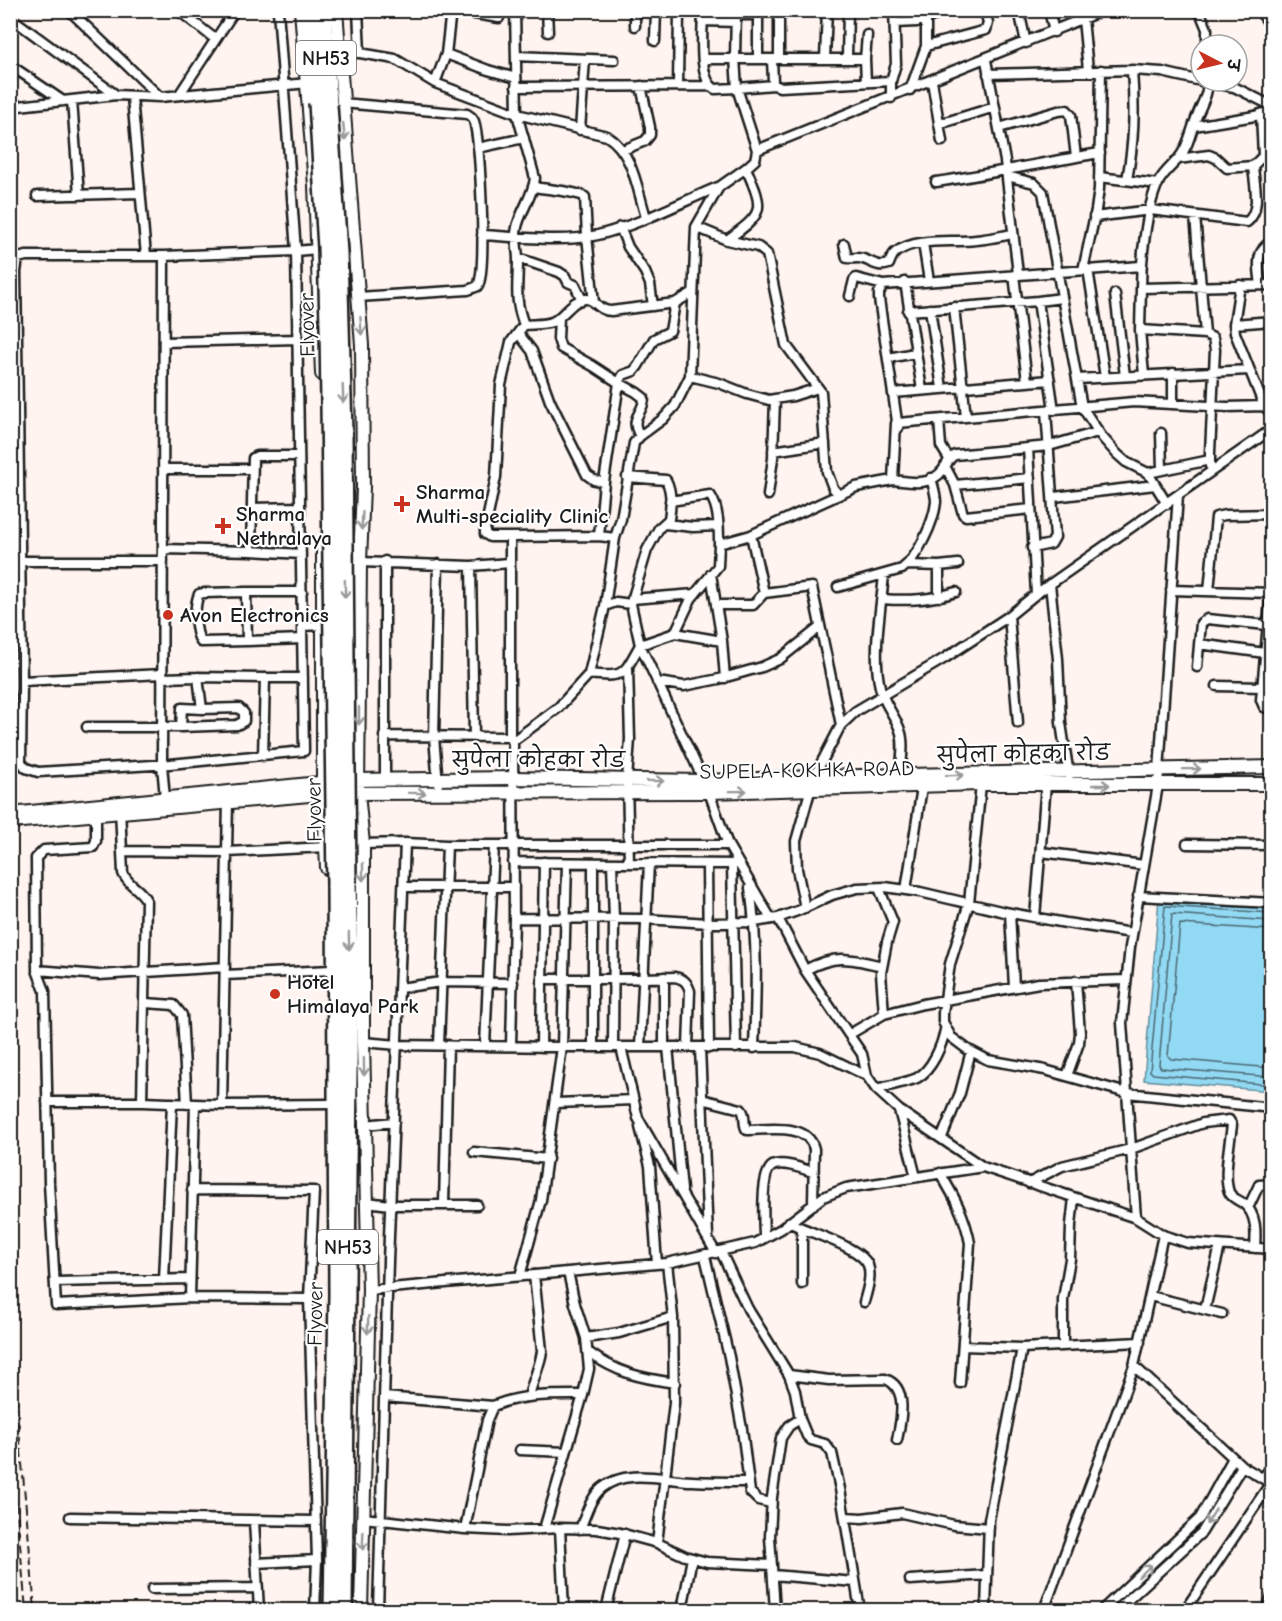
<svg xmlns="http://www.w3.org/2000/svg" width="1282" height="1621" viewBox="0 0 1282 1621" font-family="'Comic Neue','Playpen Sans Deva',sans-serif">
<rect width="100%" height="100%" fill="#fff4ef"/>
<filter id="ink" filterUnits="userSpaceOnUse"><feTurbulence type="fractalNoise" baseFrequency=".0167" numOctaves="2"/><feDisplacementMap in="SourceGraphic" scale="12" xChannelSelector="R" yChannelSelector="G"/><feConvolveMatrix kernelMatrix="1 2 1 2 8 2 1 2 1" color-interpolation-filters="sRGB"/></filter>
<g filter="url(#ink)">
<!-- water -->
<path fill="#92d9f3" stroke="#638d9d" stroke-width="1.5" d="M1159,898L1271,908V1091L1144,1080Z"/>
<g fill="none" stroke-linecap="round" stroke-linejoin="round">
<!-- shore -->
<path stroke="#4b6872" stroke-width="1.5" d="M1272,913L1165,906L1150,1071L1153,1074L1272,1085
M1272,921L1172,914L1159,1065L1161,1068L1272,1077
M1272,930L1180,924L1168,1056L1171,1059L1272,1068"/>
<!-- street casing -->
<g stroke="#1c1c1c" stroke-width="13">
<path id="street" d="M69,10L160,97
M178,10L215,39
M278,10L296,251L304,751L170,764L38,772L26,768L21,762L22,681L16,272L18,258L26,256H164L296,251L317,249
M358,10L360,53
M466,10L469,13L499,18
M547,10L548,32
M703,10C703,30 697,79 715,89L737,88L757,150
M736,10L735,58L737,88L774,85
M758,10V59
M1019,10L1026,43
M1049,10L1054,32
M1199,10L1207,29V45
M1259,10L1272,27
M736,15H758
M10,17L116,95
M1083,19L1088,70
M703,21L736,22
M895,23L917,22L950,10
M635,26V10
M655,41L656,10
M926,46L986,30L988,23L985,10
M339,53H360L395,59L435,83L517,114L607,136C633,152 637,189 646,217
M446,54L488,70L516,78
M516,56L614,60
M847,58L848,10
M703,59H865
M772,59L773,82L774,85L780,87L891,81
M779,59V10
M825,59L827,10
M986,60L1005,161L1018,274
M10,65L63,101
M988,74L1132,70L1162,72L1201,81
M932,81L942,141
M1203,81L1234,87L1272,106
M1208,81C1208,95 1202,103 1197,116C1191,130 1189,146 1179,158C1171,167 1163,173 1158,183C1146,209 1141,260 1141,288L1272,285
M866,82L865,59L867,35
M435,83L446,54L451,10
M678,86L679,10
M516,87L710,86
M910,90L926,46V10
M179,95L235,10
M132,97L146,256
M891,98V81L896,64L894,10
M72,100L79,195
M342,103L467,114C472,117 474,119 475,125C480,148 487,268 478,286L468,290L358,297
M10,107L116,95L160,97L308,83
M939,124L995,107
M1194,126L1255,116L1272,110
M999,128L1058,111L1067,110L1071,115L1076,157
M580,130L585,59
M478,148L524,138
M623,150L645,141L650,135V127L641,86
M1178,159L1209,155L1216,158L1227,168L1253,166L1263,156L1261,114
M1007,176L1034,183L1043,192L1082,407L1102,437L1117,454L1126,462L1148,473L1167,504
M1099,177L1158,184
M1127,180C1134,141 1135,110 1132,70
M936,182C991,174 1045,162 1100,153
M534,187C545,189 579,192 585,197L587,236L594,303
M37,196L140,193
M1195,216L1205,334
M1094,217L1151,210L1247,222C1262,210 1254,183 1253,166
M620,227L628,247L645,272L650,284L653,306
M696,227L727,240L758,247L767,254L786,345L821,392L827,472L833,488L839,495
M482,235C518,237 563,243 598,235C639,225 679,203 718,187
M727,240C764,213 765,211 746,168
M923,243L929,281
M844,244L847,258C852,259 859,257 863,259C873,262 878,268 889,264C891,259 892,255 896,252C918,237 950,243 976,240C988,239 1001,236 1013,234
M164,256L162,765L165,798
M518,258L559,272L565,276L568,282L575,285L582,300
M1088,269L1105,377
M1083,270L1096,210L1099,189L1101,70
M1014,275L1027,381
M905,282L922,390
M1240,285L1234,324L1235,333L1264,406L1272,414
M1261,285C1259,269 1254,250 1272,242
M1141,288L1140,330L1144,375
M1115,294L1125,376
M850,296L854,280L856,278L883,285
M1038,301L1054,410
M954,307L966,417
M930,309L942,388
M908,311L1038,301L1062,298
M559,317L558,339L561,348L593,366L619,383L636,392L644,398C644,414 628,417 640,436
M1234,324L1272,321
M524,325C533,324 543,325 552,322C564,317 572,298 587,299C596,300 598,311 611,311L675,303L692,293
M1140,330L1205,334L1213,338L1215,350L1210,452V466L1214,469
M518,333L532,351L550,401L587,475L594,480L604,482
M164,342L298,339
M888,358L915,353
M690,376L719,383L747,394L769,400L793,396L818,388
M1077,379L1249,370
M893,393L1050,380
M1173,404V373
M939,420L941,446L949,459
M896,423L893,480L856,487L751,535L719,544L718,566L691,599L675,633L640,645L709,792L728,845L771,919L778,918L805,970L862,1054L867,1076L876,1089L899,1110L983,1167L1136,1218
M898,423L1134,402L1227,407L1264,406
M898,428L879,299V293L883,285L1141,266
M1161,433L1162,470
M1028,448L1036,594
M773,451L825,443
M945,466L955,485L963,514L966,516L1031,509
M163,469H252
M1148,473L1210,460
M627,477L666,480C672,491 671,507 669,519L659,528L647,550L631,604
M893,480C911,482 930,487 943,470C948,464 947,459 955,455L1049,446L1098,432
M955,485L1030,478
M768,495L773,458L775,399
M1054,497L1155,485
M670,501L710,495C719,507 719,529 719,544
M252,508L300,507
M665,524L693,527L718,526
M751,535L764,593L812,587L841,725
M599,536L604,482L619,383L623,375L634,371L638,366L654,339L670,331L675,303
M510,537H490L485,534V530L496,477L501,385L511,342L524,325C514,298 518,288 518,260C518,248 514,239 517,227C521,210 533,196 535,178L517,114L515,10
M1032,548L1051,544L1055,537L1046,411
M163,549L251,551L253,458L257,456H299
M251,551L301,554
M19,561H163
M360,562L471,566L509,563
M908,565L939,566L958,564
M471,566L474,737
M939,566V597
M711,574L722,641L725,678
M884,575C881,609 872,654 880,687C883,703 895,715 900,730C905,743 901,762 900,776
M1272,580L1261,700L1264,707L1272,710
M1050,584L1058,659L1061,723L1069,775
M838,587L902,569C918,557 934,522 936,502C936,494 933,486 931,478
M1171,590L1272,593
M1209,591L1216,517L1225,515L1272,514
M246,592L204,593L199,594C194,606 194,631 201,642L247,641
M302,592H246L247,641L302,639
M632,599L695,594
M882,599C908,601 930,600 956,592
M716,605H753L764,593
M1009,616L1018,723
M302,626L324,625
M675,633L722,641
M1199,644L1265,653
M1197,667L1201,623L1207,619L1267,625
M628,668L630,739L627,780L629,863
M589,674C625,678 623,675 640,645L631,604L616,602L605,606
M162,678L198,677
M265,678H303
M22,681L162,674
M657,682L684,686L719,679L762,667L780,659L820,627
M1217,686L1262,687
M87,727H181L182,708L202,709L198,677L265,678L263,756
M181,727L237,725L244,721V713L239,708L202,709
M384,736L510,737L512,741
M510,737V537L599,536L615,538
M385,780V561
M438,784L434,737L438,564
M981,784L969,903L950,964L943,1013V1022L951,1037L967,1049L988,1060L1045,1070L1127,1093L1272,1108
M228,801L222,1105L332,1104
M120,809L123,873C127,885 140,888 146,900L142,1102
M96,814V841L93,847L44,850L36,858L37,970L45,991L49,1183L56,1305L190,1298
M405,843L447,845H728
M363,844L405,843L388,1261L378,1610
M1187,844L1272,845
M122,851L227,852L327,847
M1041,852L1144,865
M513,862L739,864
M612,863L614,919L613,1047
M707,864L709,1048
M732,864L736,1048
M404,887H514
M750,888C758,942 756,994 754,1048
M879,888L893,922L887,942L881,973L884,1014
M906,890L922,787
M1138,896L1272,903
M805,908L797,869L796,841L814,777L841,725L856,711L945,658L1009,616L1036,594L1272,429
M1010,913L1014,987
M1035,917L1046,784
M514,918L645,919L709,923L755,922L778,918L800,910L832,895L857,888L885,887L920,892L1005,912L1066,923L1132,933
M37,970L99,975L225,967
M805,970C836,954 849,958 882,966
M225,975L331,970
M542,979H614L675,977C684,979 687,982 690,991L688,1047
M400,988L441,982L513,983
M145,1003L174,1005L182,1015L187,1104
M850,1034L884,1014L923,1004L1039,983L1126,980
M363,1042L398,1045L562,1047H795L820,1053L867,1076
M439,1045L447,845
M485,1046L494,845
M511,1046L514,918L513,741L558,708L589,674L605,606L615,538L621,519L634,443L640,436L663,419L675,406L690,376L696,227L719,187L746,168L755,160L757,150L1104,10
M541,1047L544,862
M593,1047V863
M621,1047L638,1118L716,1253
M640,1047L649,863
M664,1047V977
M668,1047L682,1190
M700,1048L708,1236
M1067,1076L1079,1043L1080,1033L1076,981
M876,1089C886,1086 909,1082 917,1078C932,1070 942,1045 945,1030
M702,1099L741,1109C747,1115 742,1124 747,1130C767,1130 808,1122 814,1149L813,1205
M47,1102H142L222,1105
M556,1103L634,1100
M195,1104L190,1298L309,1299
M899,1110L916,1177
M365,1125L394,1122
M640,1127L650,1166L657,1264
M942,1137L960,1093L971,1051
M474,1152L548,1159
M940,1173C954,1196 965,1216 970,1243L960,1383
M1029,1183L1062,1166L1131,1149L1203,1123L1229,1120L1232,1125C1230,1143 1223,1176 1229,1192C1232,1199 1238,1199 1244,1204C1257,1214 1256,1233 1255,1248
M192,1190L314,1191L309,1299L317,1560L315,1610
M367,1202L390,1205H477
M444,1204L448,1045
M1248,1208L1259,1185L1272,1184
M789,1222C808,1233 860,1246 868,1265C872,1276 867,1291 864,1302
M1163,1235L1188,1243L1272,1249
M764,1238C764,1224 759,1168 775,1165C786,1162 803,1169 813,1172
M721,1252L748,1309L789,1375L795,1391L800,1419L807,1436L811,1440L825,1444L832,1453L840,1489L860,1610
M705,1256L729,1357L742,1429L750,1492L758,1500L771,1503
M520,1276L541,1200L562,1047L567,863
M164,1280L172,1103
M55,1282L190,1279
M802,1284V1230
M369,1290L667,1263L755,1243L781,1229L823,1197L846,1188L983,1167
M1150,1296L1222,1314
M1205,1309L1220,1246
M586,1338L619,1333L673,1317
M963,1346L1022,1348L1140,1342
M1063,1346V1299L1070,1259L1071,1225L1074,1198
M588,1352C617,1373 640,1378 675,1383
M1134,1366L1242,1466L1272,1484
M789,1375L829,1380L885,1379C909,1387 901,1421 897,1440
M384,1397L493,1406
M529,1397C532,1381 540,1367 542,1351L534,1275
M520,1450L566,1452
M1263,1478L1272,1466
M70,1517L316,1521
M845,1517L862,1518L902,1513L954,1525L989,1528
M363,1518L465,1529L508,1531L560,1528L597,1529L620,1533L657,1543L685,1556L707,1562L772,1565
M254,1521L259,1610
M560,1528L564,1610
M465,1529L487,1420L493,1406C521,1394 553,1395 583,1395
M544,1529L583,1395L589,1369L586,1338L575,1304L568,1272
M580,1529C586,1515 590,1498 602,1488C626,1468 664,1480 692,1481C711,1482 729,1482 748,1482
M657,1543L674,1403L673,1317L667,1263
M256,1563L317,1560
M773,1575L855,1582
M910,1580L987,1575
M152,1589L258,1588
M606,1610L625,1534
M682,1610L692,1558
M775,1610L770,1537L772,1497L781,1438L789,1426L800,1419
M986,1610L989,1520L1022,1348
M1044,1610L1134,1366L1163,1235L1136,1218L1122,1023L1130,947L1158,785L1178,495
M1102,1610L1200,1518L1233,1458
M1117,1610L1202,1532L1242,1466
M1185,1610L1270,1484
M1266,1610L1272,1597"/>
</g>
<!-- secondary casing -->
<g stroke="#1c1c1c" stroke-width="16">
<path id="secondary" d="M301,10L315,185L322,374
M336,10L362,345L363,487L360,562L358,793L363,844V1042L369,1290L361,1610
M323,544V782L327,868
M353,780L513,778L703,781L814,777L1272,767
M352,793L709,792L981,784H1272
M11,814L329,782
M11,822L331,793"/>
</g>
<!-- highway casing -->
<g stroke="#1c1c1c" stroke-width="20">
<path id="highway" d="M309,10L317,103
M323,10L329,105
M332,1610L337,1294L335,886
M344,1610L350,962L348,883"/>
</g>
<!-- street -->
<use href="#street" stroke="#fff" stroke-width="8"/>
<!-- secondary -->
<use href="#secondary" stroke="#fff" stroke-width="12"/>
<!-- highway -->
<use href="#highway" stroke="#fff" stroke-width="15"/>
<!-- rail -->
<path stroke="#1c1c1c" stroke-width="2" stroke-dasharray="9 4.5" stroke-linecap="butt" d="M10,1328L35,1610
M10,1435L26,1610"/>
<!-- highway-bridge casing -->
<g stroke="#1c1c1c" stroke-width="20" stroke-linecap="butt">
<path id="highway-bridge" d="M317,103L326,248L328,325L335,886
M329,105L339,253L344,432L348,883"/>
</g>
<!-- highway-bridge -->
<use href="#highway-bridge" stroke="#fff" stroke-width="15"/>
</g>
<!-- one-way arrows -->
<defs><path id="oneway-shaft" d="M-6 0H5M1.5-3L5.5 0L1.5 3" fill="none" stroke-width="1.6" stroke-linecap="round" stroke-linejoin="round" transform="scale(1.5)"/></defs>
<g stroke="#999">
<use href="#oneway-shaft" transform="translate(344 132) rotate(85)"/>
<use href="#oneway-shaft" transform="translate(361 326) rotate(86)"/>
<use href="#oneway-shaft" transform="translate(343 394) rotate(88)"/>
<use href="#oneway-shaft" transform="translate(362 521) rotate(93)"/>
<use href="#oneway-shaft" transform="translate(345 589) rotate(89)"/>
<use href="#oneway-shaft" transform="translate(359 716) rotate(90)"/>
<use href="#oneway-shaft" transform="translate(1192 769) rotate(-1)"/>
<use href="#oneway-shaft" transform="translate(955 775) rotate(-2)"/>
<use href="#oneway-shaft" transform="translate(655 781) rotate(1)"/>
<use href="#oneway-shaft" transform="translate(1101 785)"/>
<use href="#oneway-shaft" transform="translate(738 791) rotate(-1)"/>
<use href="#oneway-shaft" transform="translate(417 793) rotate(1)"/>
<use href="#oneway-shaft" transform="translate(363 872) rotate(90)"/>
<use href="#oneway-shaft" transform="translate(349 941) rotate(89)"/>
<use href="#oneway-shaft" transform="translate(364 1067) rotate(89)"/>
<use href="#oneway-shaft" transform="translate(368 1325) rotate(92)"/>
<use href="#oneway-shaft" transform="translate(1211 1517) rotate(121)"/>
<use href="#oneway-shaft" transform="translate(363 1541) rotate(92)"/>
<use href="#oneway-shaft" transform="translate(1145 1571) rotate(-43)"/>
</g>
</g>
<!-- markers -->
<g fill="#c8321e" stroke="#fff" stroke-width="2">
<path d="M399 495h6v6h6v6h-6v6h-6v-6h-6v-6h6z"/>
<path d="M220 517h6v6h6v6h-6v6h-6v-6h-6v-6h6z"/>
<circle cx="168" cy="615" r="6"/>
<circle cx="275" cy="994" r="6"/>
</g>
<g text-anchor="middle" stroke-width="4.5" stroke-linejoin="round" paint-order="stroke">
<!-- shield labels -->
<g fill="#fff" stroke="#606060" stroke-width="1.5">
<rect x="296" y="41" width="60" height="34" rx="4.5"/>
<rect x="318" y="1230" width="60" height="34" rx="4.5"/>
</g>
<g font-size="20" font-weight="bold" fill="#1c1c1c">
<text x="326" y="65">NH53</text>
<text x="348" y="1254">NH53</text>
</g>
<!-- street labels -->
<g font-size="21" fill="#1c1c1c" stroke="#fff">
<text transform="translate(307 325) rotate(-91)" y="7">Flyover</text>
<text transform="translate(1023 754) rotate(-1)" y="7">सुपेला कोहका रोड</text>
<text x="538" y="767">सुपेला कोहका रोड</text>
<text transform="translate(807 770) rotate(-1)" y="7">SUPELA-KOKHKA ROAD</text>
<text transform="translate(314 810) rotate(-91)" y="7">Flyover</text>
<text transform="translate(315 1314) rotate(-89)" y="7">Flyover</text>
</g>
<!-- poi labels -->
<g font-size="21" font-weight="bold" fill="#1c1c1c" stroke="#fff" text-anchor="start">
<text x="416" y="499">Sharma<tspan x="416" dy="24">Multi-speciality Clinic</tspan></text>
<text x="236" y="521">Sharma<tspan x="236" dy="24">Nethralaya</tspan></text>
<text x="180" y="622">Avon Electronics</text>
<text x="287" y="989">Hotel<tspan x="287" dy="24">Himalaya Park</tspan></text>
</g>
</g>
<!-- margin -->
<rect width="1282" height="1621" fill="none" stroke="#fff" stroke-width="36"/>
<rect x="18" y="18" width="1246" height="1585" fill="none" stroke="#1c1c1c" stroke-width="2" filter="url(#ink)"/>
<!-- north arrow -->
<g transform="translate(1219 63) rotate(97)"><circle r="28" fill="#ffffff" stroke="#a4a4a4" stroke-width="1.5"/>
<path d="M0-4.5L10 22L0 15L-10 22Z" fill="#c8321e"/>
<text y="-9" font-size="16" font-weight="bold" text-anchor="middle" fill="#1c1c1c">उ</text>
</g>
</svg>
